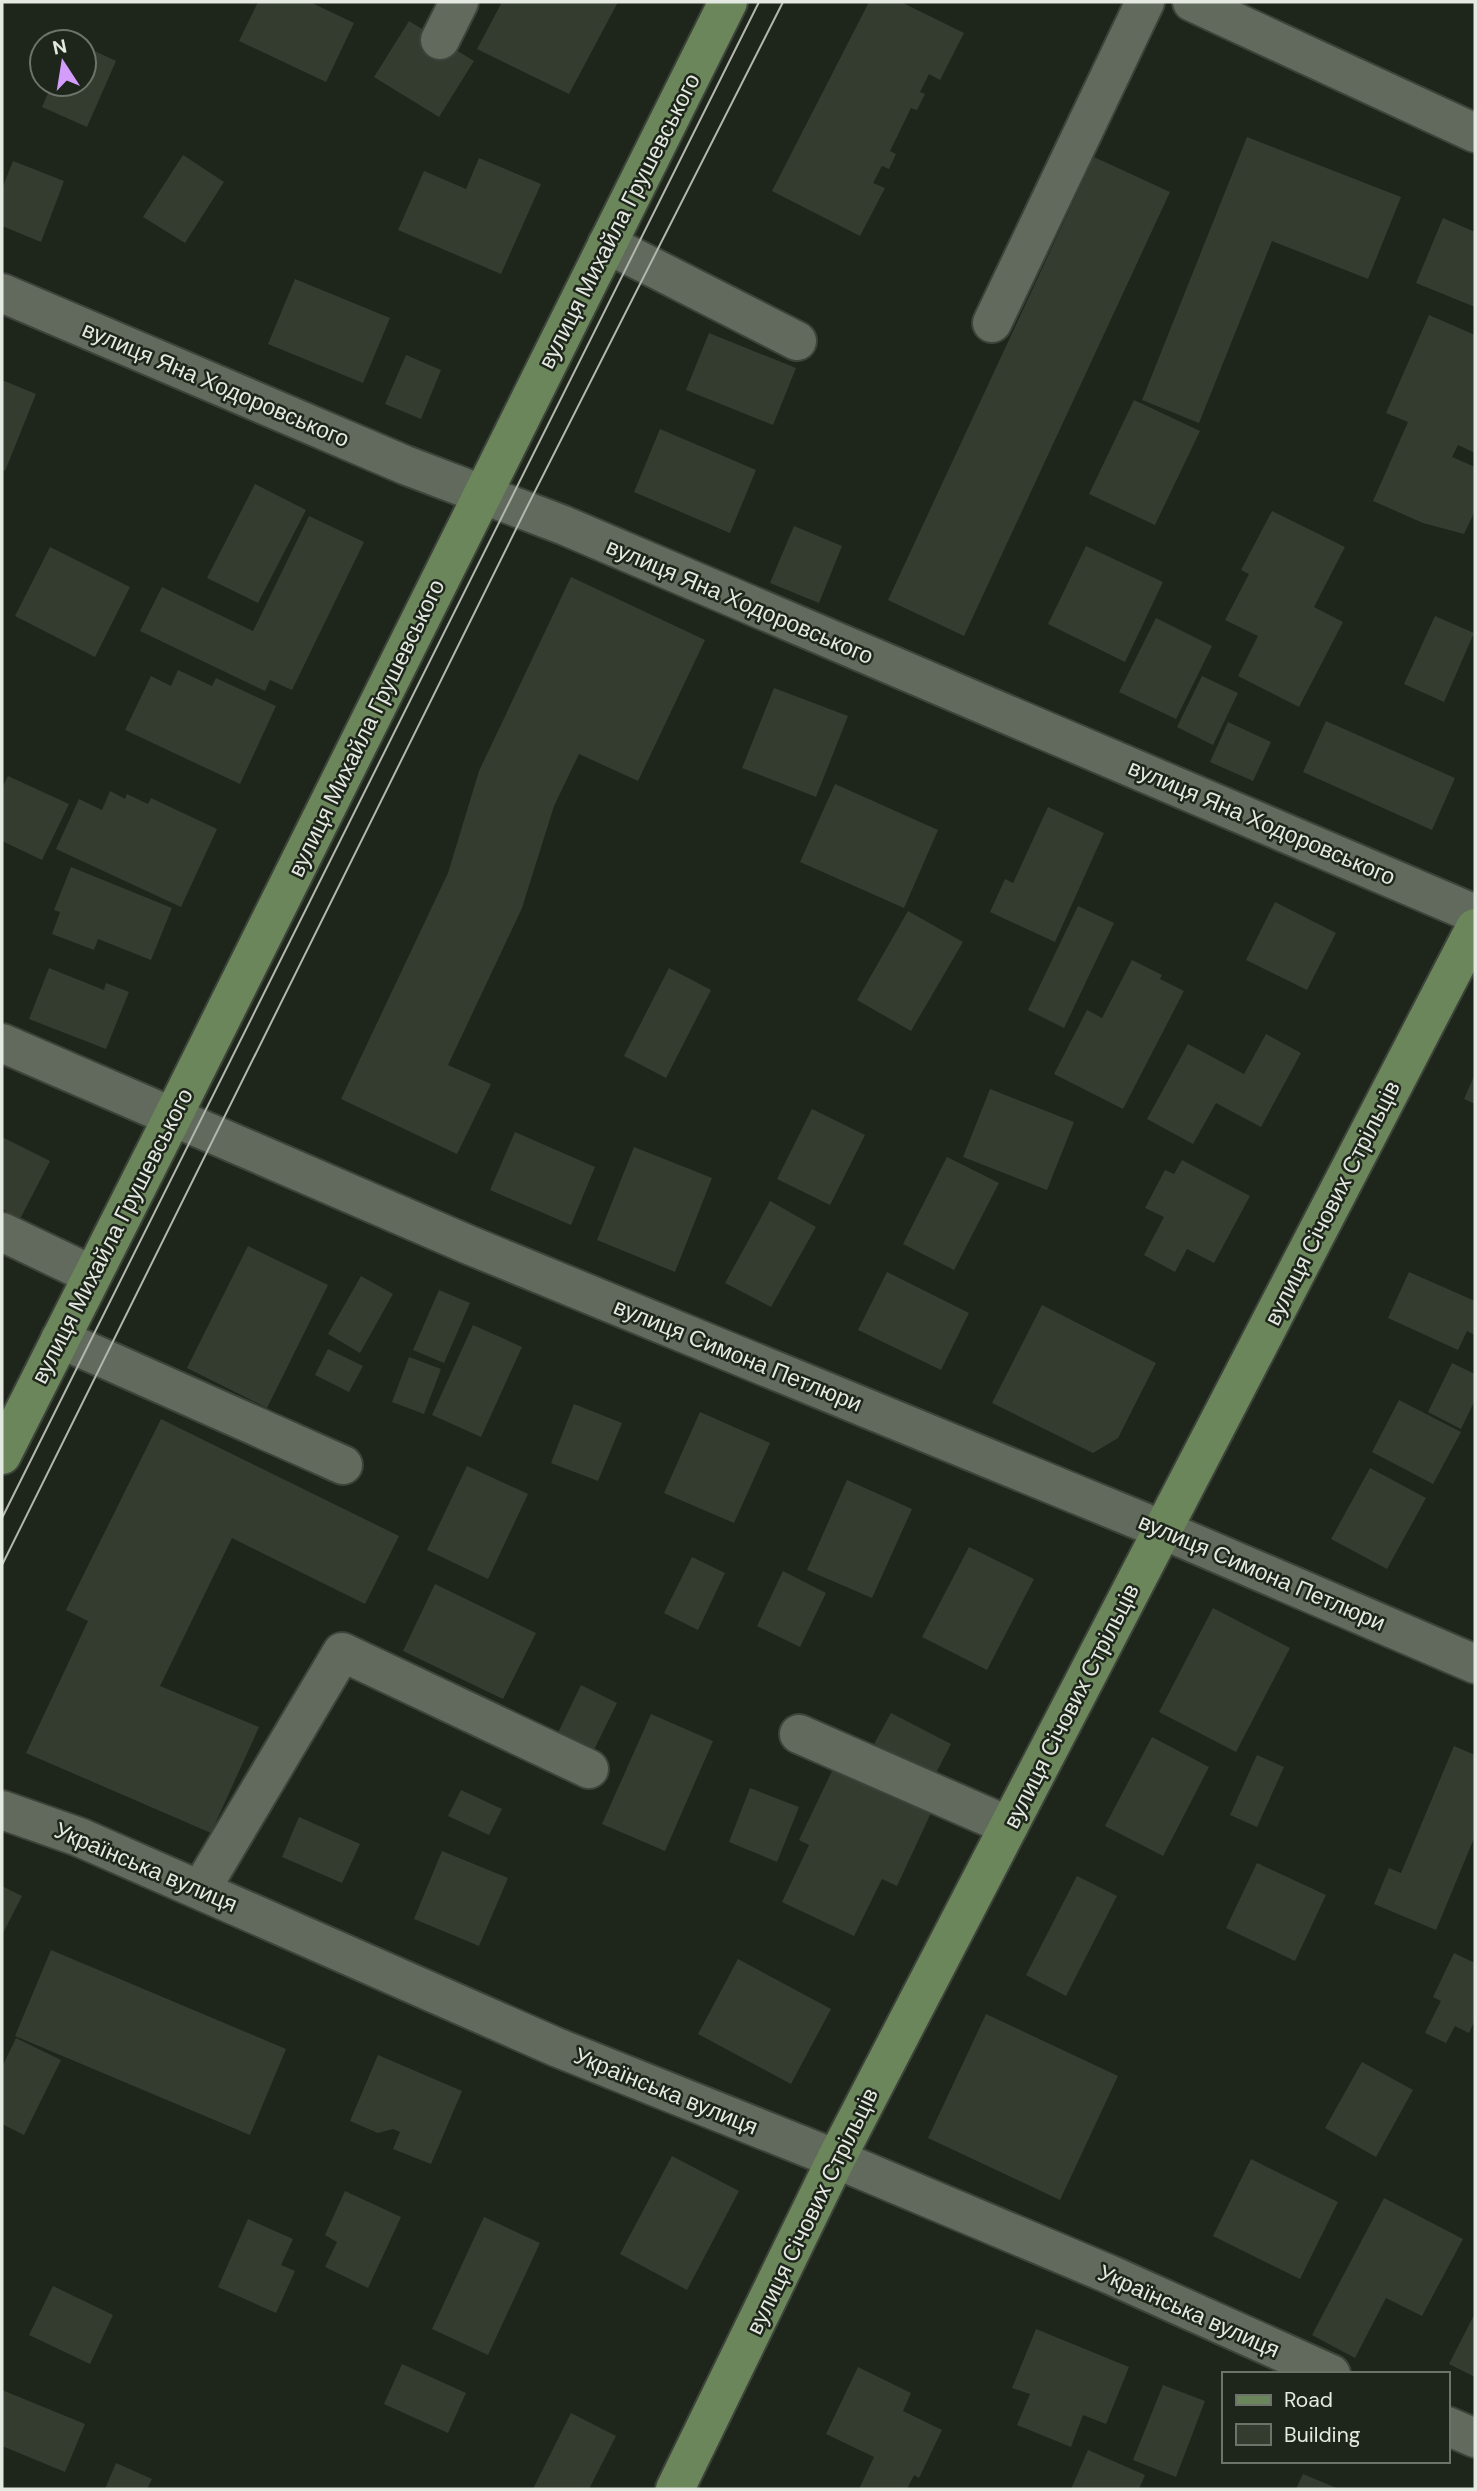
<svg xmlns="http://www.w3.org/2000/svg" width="1477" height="2491" viewBox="0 0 1477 2491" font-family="'DM Sans',sans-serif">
<rect width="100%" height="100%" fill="#1e251a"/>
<!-- building -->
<path fill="#343c30" d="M258,2H310L354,23L326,82L239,41Z
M502,2H618L569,94L477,49Z
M869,2H901L964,33L940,80L929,74L920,92L925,94L917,110L911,108L890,151L896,154L889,169L882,166L873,183L885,188L860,236L772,191Z
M409,21L474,61L439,117L374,77Z
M84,46L116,61L87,127L42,107L52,84H84Z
M1247,137L1401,197L1368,279L1272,241L1199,423L1142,400Z
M183,155L224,182L185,243L143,217Z
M1094,157L1170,192L964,636L888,600Z
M479,158L541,184L501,274L398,230L424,171L466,189Z
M13,161L64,181L41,242L2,226V189Z
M1443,218L1475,232V307L1416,283Z
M295,279L390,318L363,383L268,344Z
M1429,315L1475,335V453L1458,445L1452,457L1475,467V511L1464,534L1423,523L1373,501L1408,422L1386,413Z
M709,333L796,368L773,425L686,390Z
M406,355L441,370L421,419L385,404Z
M2,380L36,394L5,471L2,469Z
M1134,400L1200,431L1155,525L1089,494Z
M660,429L756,470L730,533L634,492Z
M255,484L306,510L258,603L207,578Z
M1272,511L1345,547L1314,607L1343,622L1299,707L1238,676L1258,636L1225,620L1249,574L1241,570Z
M309,516L364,542L292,690L270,680L265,691L140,631L162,587L253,631Z
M794,526L842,546L819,603L770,583Z
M1086,546L1163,582L1125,662L1048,624Z
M50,547L130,587L95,657L15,616Z
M571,577L705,640L638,781L579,754L554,806L522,908L448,1065L491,1084L457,1154L341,1099L448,873L479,771Z
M1435,616L1474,633L1444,702L1404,684Z
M1156,618L1212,646L1176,719L1119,692Z
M178,670L212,686L216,678L276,706L240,784L125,730L151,676L171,686Z
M1202,676L1238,693L1213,745L1177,727Z
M774,688L848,716L816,797L742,768Z
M1326,721L1455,778L1432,830L1303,772Z
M1228,722L1271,742L1253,781L1210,762Z
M8,776L69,804L42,860L2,841V788Z
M835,784L938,830L904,908L800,862Z
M110,791L125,799L127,794L148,804L151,798L217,829L181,907L56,849L79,799L102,810Z
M1048,807L1104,833L1055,942L990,912L1005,879L1013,883Z
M71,867L172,908L151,960L98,939L94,950L52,934L60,912L54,910Z
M1275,902L1336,933L1307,990L1246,960Z
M1078,906L1114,923L1064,1028L1028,1010Z
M908,911L963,942L911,1031L857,1000Z
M1132,960L1162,975L1160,979L1184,991L1123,1109L1054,1074L1087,1010L1102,1018Z
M49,968L104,990L106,983L129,992L106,1049L29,1019Z
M669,968L711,990L666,1078L624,1056Z
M1266,1034L1301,1053L1261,1127L1216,1103L1193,1144L1147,1119L1188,1044L1244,1074Z
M1475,1074V1104L1464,1099Z
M990,1089L1074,1122L1047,1190L963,1157Z
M812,1109L865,1135L830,1205L777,1179Z
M515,1132L595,1167L571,1225L490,1190Z
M2,1137L50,1161L20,1219L2,1209Z
M634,1147L712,1178L675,1272L597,1240Z
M947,1157L999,1183L954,1270L903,1244Z
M1182,1160L1250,1196L1214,1263L1187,1249L1175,1272L1144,1255L1164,1217L1145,1208L1165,1170L1174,1174Z
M770,1201L816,1227L771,1307L725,1283Z
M248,1246L328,1285L267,1408L187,1368Z
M887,1272L969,1313L941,1370L858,1330Z
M1409,1272L1475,1301V1335L1467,1331L1458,1350L1388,1318Z
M361,1276L393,1294L360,1353L328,1334Z
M439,1290L470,1303L444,1363L413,1350Z
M1042,1305L1156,1363L1118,1438L1093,1453L992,1403Z
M473,1325L522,1347L481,1437L432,1415Z
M328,1349L363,1366L349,1392L315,1375Z
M409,1357L441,1369L424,1414L392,1402Z
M1452,1363L1475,1374V1400L1461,1429L1428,1412Z
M1399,1400L1461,1432L1433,1484L1372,1452Z
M574,1404L622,1423L598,1481L551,1463Z
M700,1412L770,1443L734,1523L664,1493Z
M161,1419L399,1536L365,1604L232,1538L160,1686L259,1727L211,1833L26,1753L88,1621L66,1610Z
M467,1466L528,1494L488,1579L427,1550Z
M1370,1468L1426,1498L1387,1569L1331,1539Z
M847,1480L912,1509L872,1598L807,1570Z
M969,1547L1034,1579L987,1670L922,1637Z
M692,1557L725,1573L698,1630L664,1613Z
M783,1571L826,1593L800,1647L757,1626Z
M435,1584L536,1633L503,1699L403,1651Z
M1213,1608L1290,1648L1236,1752L1159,1712Z
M581,1685L617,1703L589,1760L553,1743Z
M891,1713L951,1744L935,1775L874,1744Z
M651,1714L713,1741L665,1851L602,1824Z
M1152,1737L1209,1767L1163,1856L1105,1826Z
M1454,1746L1475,1755V1836L1436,1930L1374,1904L1389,1868L1401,1873Z
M1257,1755L1284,1767L1257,1827L1230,1815Z
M834,1767L931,1813L897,1886L882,1879L854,1936L782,1902L809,1845L799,1840Z
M750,1788L799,1807L777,1862L729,1842Z
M461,1790L502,1809L489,1835L448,1816Z
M299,1817L360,1844L342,1883L282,1857Z
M442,1851L508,1878L479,1946L414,1919Z
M1257,1863L1326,1895L1295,1961L1226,1928Z
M1077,1876L1117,1896L1066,1996L1026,1975Z
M2,1886L22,1896L2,1935Z
M51,1950L286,2049L250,2135L15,2036Z
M1454,1953L1475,1963V2020L1469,2033L1455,2026L1446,2043L1425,2033L1441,2001L1433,1997Z
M738,1959L831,2009L791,2084L698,2034Z
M986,2014L1118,2076L1060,2200L928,2138Z
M16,2038L61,2060L24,2135L2,2124V2067Z
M378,2055L462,2091L431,2164L393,2149L400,2132L393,2129L378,2133L350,2121Z
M1362,2062L1413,2090L1376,2157L1325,2128Z
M672,2156L739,2191L687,2290L620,2254Z
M1251,2159L1338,2202L1300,2279L1213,2236Z
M345,2191L401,2217L368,2288L325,2267L337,2242L325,2235Z
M1384,2198L1463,2239L1422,2316L1386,2298L1355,2358L1312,2335Z
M484,2217L540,2243L488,2355L432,2329Z
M248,2219L293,2239L281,2265L295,2271L276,2313L218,2287Z
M53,2286L113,2315L90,2364L29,2335Z
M1473,2317L1475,2318V2377L1449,2364Z
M1036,2329L1129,2367L1106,2424L1083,2415L1071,2447L1017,2425L1030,2394L1012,2388Z
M402,2364L466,2393L448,2433L384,2404Z
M858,2367L911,2393L903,2411L942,2430L919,2478L914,2475L907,2489H859L874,2457L826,2434Z
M1163,2385L1205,2401L1176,2477L1133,2460Z
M2,2390L85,2424L65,2472L2,2446Z
M571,2413L616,2436L589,2489H533Z
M1088,2450L1145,2475L1139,2489H1071Z
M116,2463L152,2479L147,2489H105Z
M1303,2474L1339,2489H1296Z"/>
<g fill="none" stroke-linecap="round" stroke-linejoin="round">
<!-- minor casing -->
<g stroke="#3d433a" stroke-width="42">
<path id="minor" d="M1192,2L1475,133
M440,40L459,2
M607,244L797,341
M2,293L405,465L563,525L1475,914
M992,323L1145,2
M2,1043L469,1245L1163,1530L1475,1664
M2,1232L92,1275
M60,1339L343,1465
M799,1734L1009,1826
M2,1810L79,1837L556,2047L836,2159L1111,2275L1331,2374
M201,1889L342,1652L589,1769
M1447,2426L1475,2438"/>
</g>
<!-- major casing -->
<g stroke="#3d433a" stroke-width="42">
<path id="major" d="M2,1455L173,1116L728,2
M675,2489L836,2159L1475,928"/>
</g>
<!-- minor -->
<use href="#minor" stroke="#626a5d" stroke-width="38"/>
<!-- major -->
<use href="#major" stroke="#6a865a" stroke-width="38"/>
<!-- tram -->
<path stroke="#b1b7ae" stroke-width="2" d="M2,1518L759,2
M2,1565L525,511L783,2"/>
</g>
<g text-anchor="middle" stroke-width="5" stroke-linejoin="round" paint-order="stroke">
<!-- street labels -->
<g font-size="23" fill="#e4e9e1" stroke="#1e251a">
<text transform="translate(619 221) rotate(-63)" y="8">вулиця Михайла Грушевського</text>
<text transform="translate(216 384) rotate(23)" y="8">вулиця Яна Ходоровського</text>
<text transform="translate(740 601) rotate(23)" y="8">вулиця Яна Ходоровського</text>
<text transform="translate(366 728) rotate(-64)" y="8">вулиця Михайла Грушевського</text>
<text transform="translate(1262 822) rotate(23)" y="8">вулиця Яна Ходоровського</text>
<text transform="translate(1332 1203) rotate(-63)" y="8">вулиця Січових Стрільців</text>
<text transform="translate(112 1236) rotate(-63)" y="8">вулиця Михайла Грушевського</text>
<text transform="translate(738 1355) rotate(22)" y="8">вулиця Симона Петлюри</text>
<text transform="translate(1262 1572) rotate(23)" y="8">вулиця Симона Петлюри</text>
<text transform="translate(1071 1706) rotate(-63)" y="8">вулиця Січових Стрільців</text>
<text transform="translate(146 1867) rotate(23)" y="8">Українська вулиця</text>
<text transform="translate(666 2091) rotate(22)" y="8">Українська вулиця</text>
<text transform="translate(812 2211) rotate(-64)" y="8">вулиця Січових Стрільців</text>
<text transform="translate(1189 2311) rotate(24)" y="8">Українська вулиця</text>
</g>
</g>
<!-- border -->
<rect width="1477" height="2491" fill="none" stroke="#e4e9e1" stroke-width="7"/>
<!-- legend -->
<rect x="1222" y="2372" width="228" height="91" fill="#1e251a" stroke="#6d736a" stroke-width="2"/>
<rect x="1236" y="2395" width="35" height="10" fill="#6a865a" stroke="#6d736a" stroke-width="2"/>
<text x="1284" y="2407" font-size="21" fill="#e4e9e1">Road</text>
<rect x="1236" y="2424" width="35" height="21" fill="#343c30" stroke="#6d736a" stroke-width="2"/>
<text x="1284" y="2442" font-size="21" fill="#e4e9e1">Building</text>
<!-- north arrow -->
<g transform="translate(63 63) rotate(348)"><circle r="33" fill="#1e251a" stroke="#6d736a" stroke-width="2"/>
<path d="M0-5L12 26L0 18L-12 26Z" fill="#d49cfb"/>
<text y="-10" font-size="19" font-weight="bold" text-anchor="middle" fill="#e4e9e1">N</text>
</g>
</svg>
